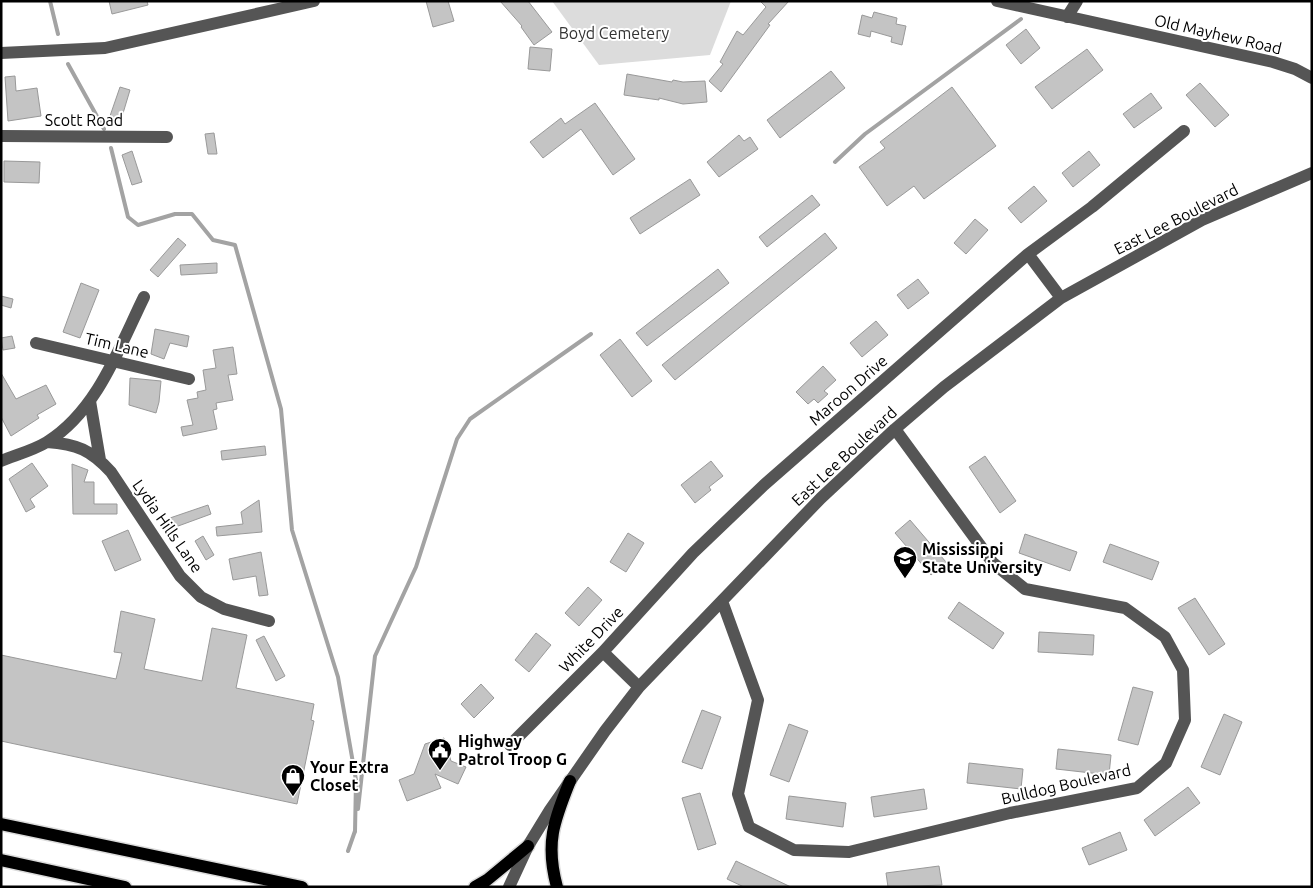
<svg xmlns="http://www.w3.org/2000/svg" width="1313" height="888" viewBox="0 0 1313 888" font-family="Ubuntu,sans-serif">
<rect width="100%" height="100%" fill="#fff"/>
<!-- green -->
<path fill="#dcdcdc" d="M552,1H731L710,55L599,65Z"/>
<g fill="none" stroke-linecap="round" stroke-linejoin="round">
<!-- stream -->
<path stroke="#a3a3a3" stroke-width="4" d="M50,1L58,34
M68,64L104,129
M111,148L128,217L138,225L175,214H192L213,240L235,245L281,409L292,530L338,677L356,780L355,832
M835,162L865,134L1021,19
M358,809L375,656L416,567L457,439L470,419L591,334
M348,851L355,831"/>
</g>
<!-- building -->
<path fill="#c4c4c4" stroke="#999" d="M109,1H147L148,5L112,14Z
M426,1H448L454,21L433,27Z
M500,1H528L552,32L534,45L521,27L522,26Z
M760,1H789L768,24L770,25L721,92L709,81L723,64L720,62L737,31L743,35L766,7Z
M874,12L897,18L896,24L906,26L902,45L891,42L892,37L871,31L870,37L858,34L862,15L872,18Z
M1026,29L1040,48L1021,64L1006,45Z
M530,47L552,49L550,71L528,69Z
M1087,49L1103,70L1052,109L1035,87Z
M831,71L845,88L780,138L767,120Z
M627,74L672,82L673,80L683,82L705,81L707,102L683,104L659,98V100L624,95Z
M15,76L16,91L37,88L41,116L8,121L5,77Z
M1200,83L1229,115L1215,127L1186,95Z
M120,87L130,90L121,120L110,116Z
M952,87L996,146L924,199L914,186L887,206L859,167L885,148L880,142Z
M1151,93L1162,108L1134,128L1123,114Z
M595,103L635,159L613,175L581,129L543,158L530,142L561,118L565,124Z
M214,133L217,154H208L205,134Z
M739,135L744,141L750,137L758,149L719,177L707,162Z
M132,151L142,182L132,185L122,155Z
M1089,151L1100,165L1073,187L1062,173Z
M4,161L40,162L39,183L4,182Z
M690,179L700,195L640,234L630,218Z
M1034,186L1047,201L1021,223L1008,208Z
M812,195L820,205L767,247L759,237Z
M975,219L988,230L966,254L954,243Z
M825,233L837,248L675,380L662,365Z
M178,238L186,245L158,277L150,270Z
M217,263V273L181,275L180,265Z
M718,269L729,283L647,346L636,333Z
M918,279L929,293L908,309L897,295Z
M81,283L99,290L80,338L63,332Z
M1,296L13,299L11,308L1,305Z
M876,321L888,335L862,357L850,343Z
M155,329L189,336L187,347L170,343L164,359L151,354Z
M12,336L15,348L3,350L1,338Z
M620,339L652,381L632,397L600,355Z
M233,347L237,374L228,375L233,400L216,403L217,409L213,410L217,429L183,436L181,427L193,425L187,400L198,398L197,392L206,390L203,370L216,368L213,350Z
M823,366L836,380L824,391L828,394L818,403L814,399L808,404L796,392Z
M1,373L16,399L46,385L56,404L37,415L39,418L11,436L1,417Z
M130,378L161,381L159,402L156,413L129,405Z
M265,446L266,455L222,460L221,451Z
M985,456L1016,501L1000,513L969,467Z
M711,461L723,476L709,487L711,490L695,503L681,485Z
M32,463L48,486L30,499L35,507L26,512L9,479Z
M72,464L88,470L84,482H94V504H117V514H73Z
M259,500L262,532L217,536L216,527L243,524L241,512Z
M208,505L211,514L170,529L167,519Z
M910,520L946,562L931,575L895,533Z
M128,530L141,560L115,571L102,541Z
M628,533L644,543L626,572L610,562Z
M1025,534L1077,552L1070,571L1019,553Z
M203,536L214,555L206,560L195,541Z
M1110,544L1159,562L1152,580L1103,562Z
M261,552L268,595L259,596L256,576L233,580L229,559Z
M588,587L602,600L579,626L565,613Z
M1195,598L1225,644L1209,655L1178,608Z
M959,602L1004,633L993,649L948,618Z
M121,611L155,619L144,669L202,681L212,628L247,635L236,688L314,704L311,720L314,721L297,804L1,741V655L116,679L122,653L114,652Z
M1039,632L1094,635L1093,655L1038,652Z
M536,633L551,645L529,672L515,660Z
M264,636L285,676L276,681L256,640Z
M481,684L494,698L474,718L461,704Z
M1133,687L1153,692L1138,745L1118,740Z
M702,710L721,717L702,769L682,762Z
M1224,714L1242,722L1220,775L1201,767Z
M789,724L808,731L789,782L770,775Z
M444,738L451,761L466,767L458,784L435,774L441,788L407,801L399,780L414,774L425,744Z
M1058,749L1111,755L1109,775L1056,769Z
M969,763L1023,769L1021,789L967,783Z
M1188,787L1200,803L1155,836L1144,820Z
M924,789L927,809L874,817L871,797Z
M700,793L716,844L698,850L682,798Z
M789,796L846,803L843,827L786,819Z
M1120,832L1127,850L1089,865L1082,848Z
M736,861L791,887H744L727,879Z
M939,866L942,885L888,887L886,873Z"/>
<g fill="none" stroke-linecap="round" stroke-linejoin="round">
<!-- major casing -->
<g stroke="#dbdbdb" stroke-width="15">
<path id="major" d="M1,824L302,887
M1,860L125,887
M475,887L487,880L528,846
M557,887C545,843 554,821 570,781"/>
</g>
<!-- minor -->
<path stroke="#555" stroke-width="12" d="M997,1L1273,62L1295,69L1312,78
M1067,17L1077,1
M1,53L105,48L314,1
M1,136L167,137
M1028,254L1061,298
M36,343L189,379
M90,401L100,460
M47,442C77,444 91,450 111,472L180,576L201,597L224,609L269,621
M1,461C16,455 34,450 47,442C97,411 119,348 144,297
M722,601L758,700L738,794L749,827L794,850L849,852L1010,813L1137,788L1166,763L1185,720L1183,670L1165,637L1125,608L1025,589L993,563L895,429
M603,652L639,687
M510,745L603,652L693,553L764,485L1028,254L1092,207L1184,131
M509,887L528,846L550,810L605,731L639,687L821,498L895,429L944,387L1061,298L1202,220L1312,173"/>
<!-- major -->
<use href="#major" stroke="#000" stroke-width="12"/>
</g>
<!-- icons -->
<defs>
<g id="university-pin" transform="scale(1.25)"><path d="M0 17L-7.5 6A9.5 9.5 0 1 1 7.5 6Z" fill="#000" stroke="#fff"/><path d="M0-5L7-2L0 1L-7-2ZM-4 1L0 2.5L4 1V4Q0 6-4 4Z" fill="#fff"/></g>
<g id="civic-pin" transform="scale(1.25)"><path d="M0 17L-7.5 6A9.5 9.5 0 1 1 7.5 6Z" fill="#000" stroke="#fff"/><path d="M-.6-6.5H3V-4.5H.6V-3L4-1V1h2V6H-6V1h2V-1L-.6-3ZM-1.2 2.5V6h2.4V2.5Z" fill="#fff"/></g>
<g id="shop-pin" transform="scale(1.25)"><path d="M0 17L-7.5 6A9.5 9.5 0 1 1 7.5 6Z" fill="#000" stroke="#fff"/><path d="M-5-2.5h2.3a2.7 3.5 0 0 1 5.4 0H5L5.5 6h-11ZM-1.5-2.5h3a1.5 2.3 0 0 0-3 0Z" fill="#fff"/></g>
</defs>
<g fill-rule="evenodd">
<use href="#university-pin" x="905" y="558"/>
<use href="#civic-pin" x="440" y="750"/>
<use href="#shop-pin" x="293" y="776"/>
</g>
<g text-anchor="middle" stroke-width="4" stroke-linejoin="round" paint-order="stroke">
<!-- park labels -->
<g font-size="16" fill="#333" stroke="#fff">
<text x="614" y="39">Boyd Cemetery</text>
</g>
<!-- street labels -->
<g font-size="16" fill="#000" stroke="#fff">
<text transform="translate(1218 34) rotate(13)" y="6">Old Mayhew Road</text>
<text x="84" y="126">Scott Road</text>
<text transform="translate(1176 219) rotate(-27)" y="6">East Lee Boulevard</text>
<text transform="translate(117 345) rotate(13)" y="6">Tim Lane</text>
<text transform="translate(848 390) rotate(-41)" y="6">Maroon Drive</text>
<text transform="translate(844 456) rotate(-43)" y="6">East Lee Boulevard</text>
<text transform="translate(168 526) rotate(55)" y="6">Lydia Hills Lane</text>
<text transform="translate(591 639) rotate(-46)" y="6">White Drive</text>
<text transform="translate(1066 784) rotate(-13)" y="6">Bulldog Boulevard</text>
</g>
<!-- poi labels -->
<g font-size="16" font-weight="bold" fill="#000" stroke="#fff" text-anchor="start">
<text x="922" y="555">Mississippi<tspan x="922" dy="18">State University</tspan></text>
<text x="458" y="747">Highway<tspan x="458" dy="18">Patrol Troop G</tspan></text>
<text x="310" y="773">Your Extra<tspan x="310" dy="18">Closet</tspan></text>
</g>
</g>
<!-- border -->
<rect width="1313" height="888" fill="none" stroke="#000000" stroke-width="5"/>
</svg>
